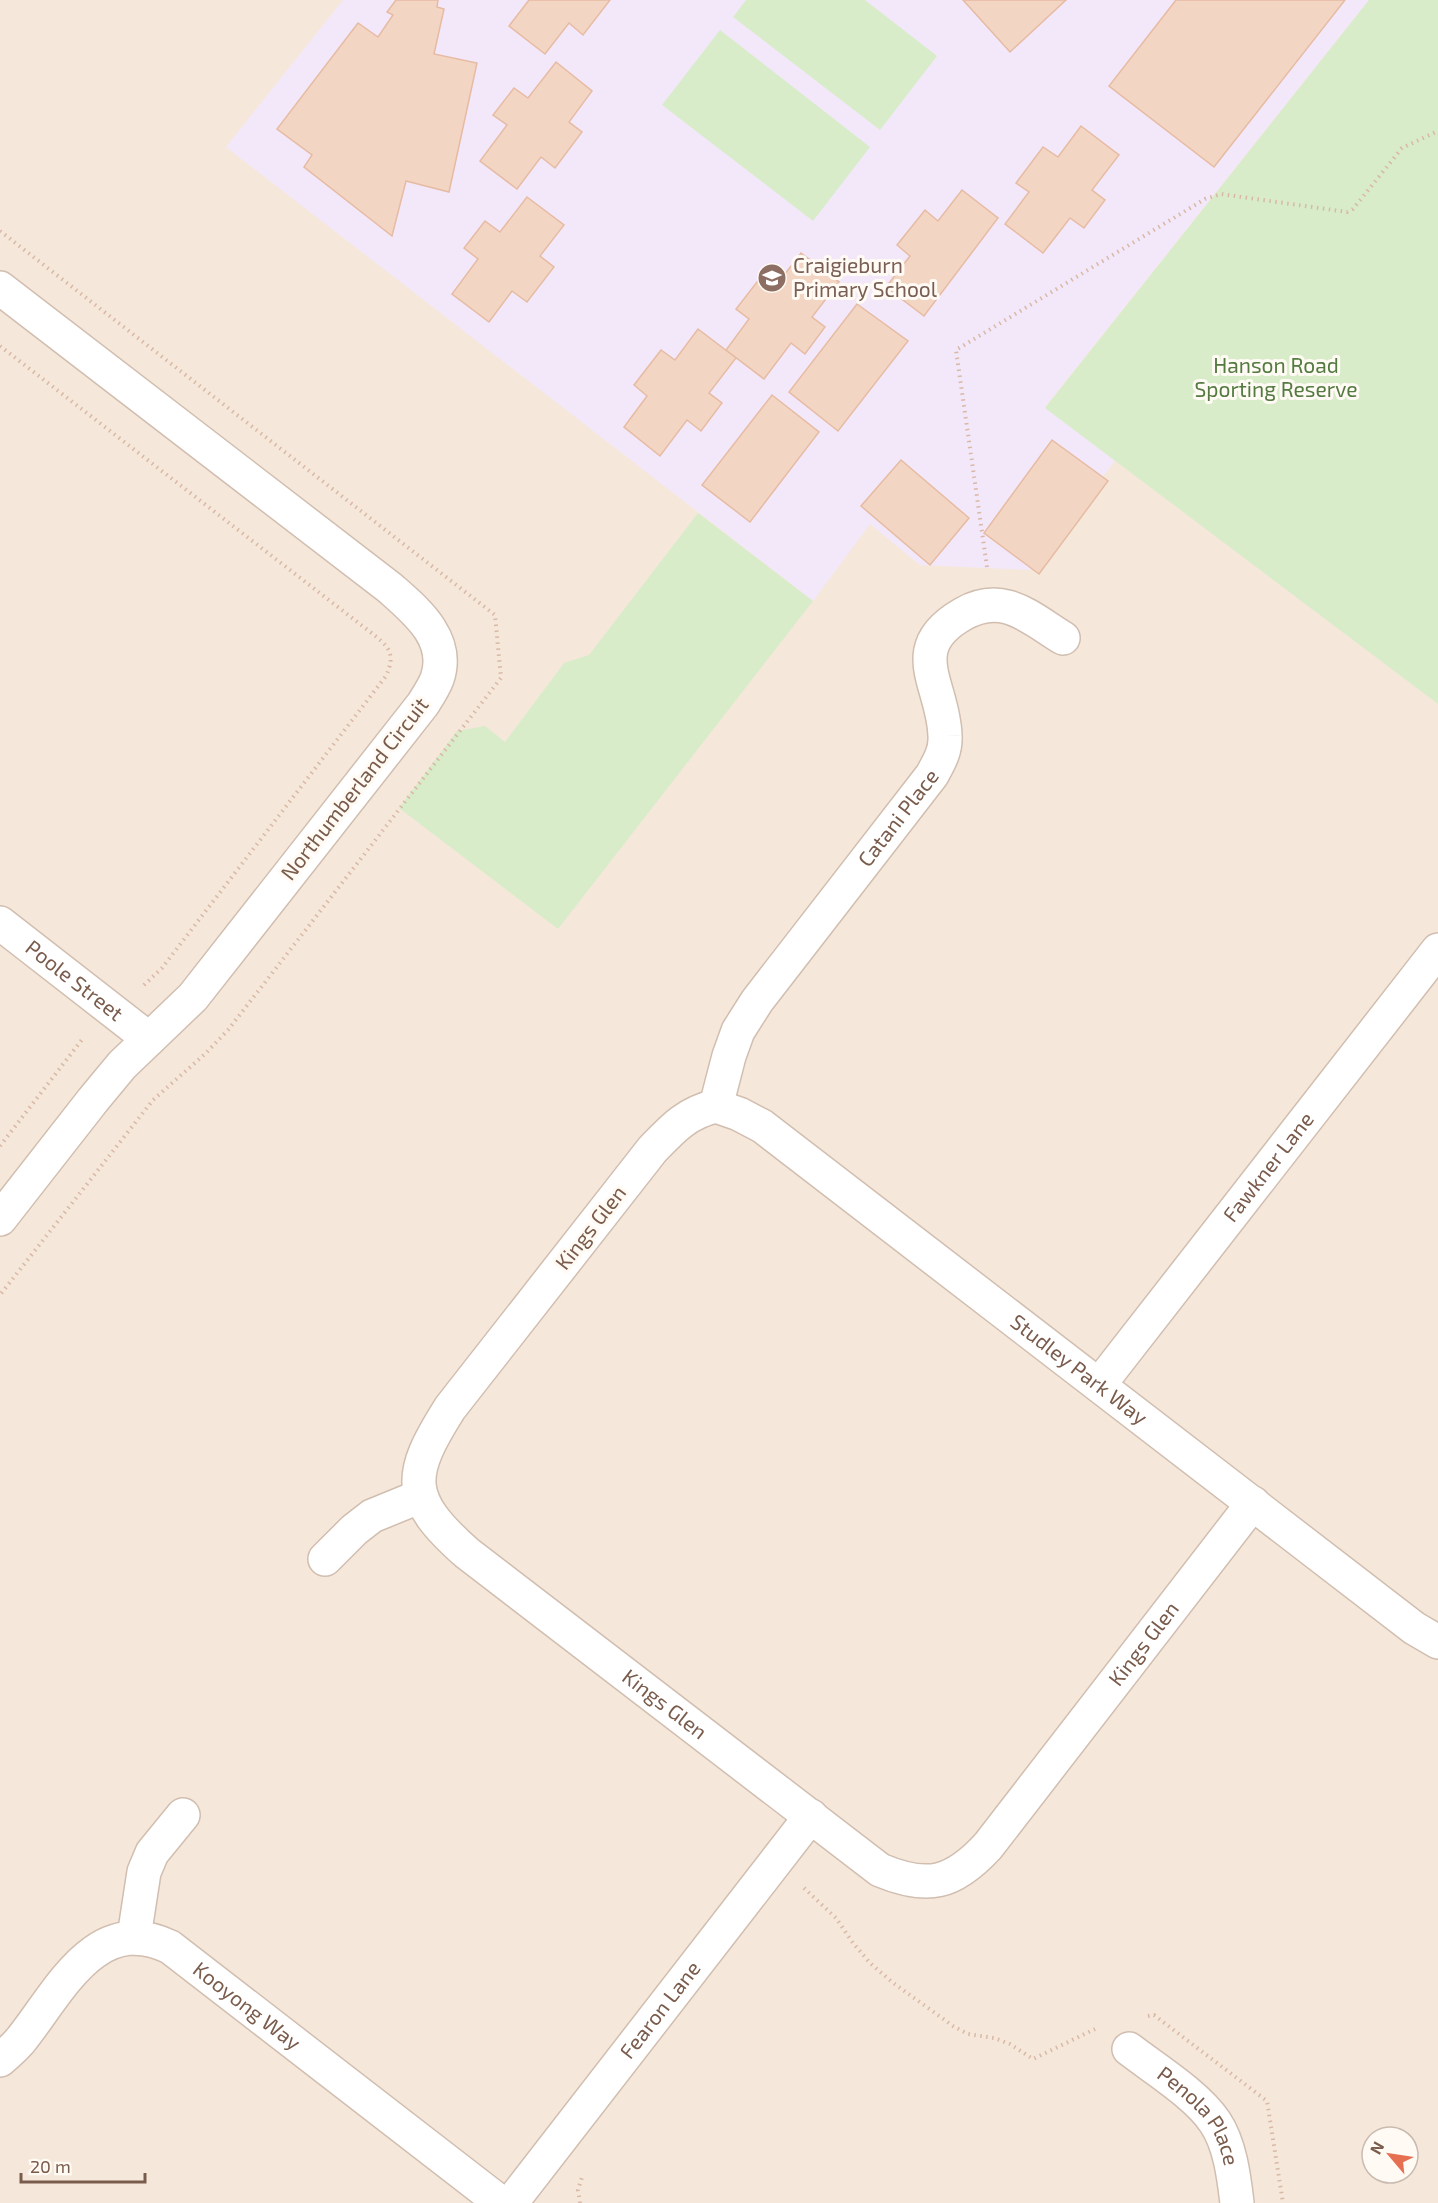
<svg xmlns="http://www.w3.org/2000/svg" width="1438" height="2203" viewBox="0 0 1438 2203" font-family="'Exo 2',sans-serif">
<rect width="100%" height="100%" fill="#fdf6ec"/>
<!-- residential -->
<path fill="#f5e8da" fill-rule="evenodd" d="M0,0H1438V2203H0ZM1372,2137H1408V2173H1372Z"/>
<!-- education -->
<path fill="#f3e8fa" d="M343,0H1369L1045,407L1115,461L1030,570L920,565L870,524L813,601L226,147Z"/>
<!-- green -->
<path fill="#d8ecc9" d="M746,0H865L937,56L880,130L733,17Z
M1369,0H1438V704L1045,408Z
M720,30L870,147L813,221L662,105Z
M698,513L813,601L558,929L399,808L457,731L485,726L505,742L564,663L589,655Z"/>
<!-- building -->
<path fill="#f3d5c3" stroke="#e6bba3" stroke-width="1.5" d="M396,0H438L437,7L444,9L434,54L477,63L449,192L406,181L392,236L304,167L312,155L277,129L358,23L378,37L393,15L387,12Z
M529,0H610L583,35L569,23L545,54L509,26Z
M963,0H1066L1010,52Z
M1176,0H1345L1214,167L1109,86Z
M556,62L592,91L569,122L582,132L555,168L541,157L517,189L480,161L507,125L493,115L514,88L528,98Z
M1081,126L1119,155L1092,190L1105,200L1084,228L1070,218L1043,253L1005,224L1029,192L1016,183L1043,147L1058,157Z
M962,190L998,218L924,316L886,287L910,256L897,245L925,210L938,221Z
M527,197L564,225L540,256L554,267L527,302L512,291L489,322L452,294L478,259L464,248L485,221L500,232Z
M801,253L839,282L812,317L825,327L805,354L791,343L764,379L726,350L749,319L736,309L764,273L778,283Z
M857,304L908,341L838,431L789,392Z
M698,329L736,358L709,393L722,403L701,431L687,420L660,456L624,427L647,396L634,385L661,350L675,360Z
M772,395L819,432L750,522L702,485Z
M1052,440L1108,481L1039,574L984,533Z
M901,460L969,518L930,565L861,506Z"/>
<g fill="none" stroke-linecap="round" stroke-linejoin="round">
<!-- minor casing -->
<g stroke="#d1beb0" stroke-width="36">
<g id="minor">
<path d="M0,288L390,588C416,611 451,639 437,679C434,687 428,696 423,704L193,997L122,1065L93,1100L0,1219"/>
<path id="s1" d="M0,923L149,1039"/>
<path id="s2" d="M716,1106C686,1113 672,1129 652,1150L450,1408C407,1476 405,1498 467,1553L880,1870C928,1890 953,1884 988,1846L1253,1503"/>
<path id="s3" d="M716,1106L739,1114L762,1126L1414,1628L1438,1642"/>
<path id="s4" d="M716,1106L729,1056L738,1031L757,1001L932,775C939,762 946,751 945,736C944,685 902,649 963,614C1003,591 1029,617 1063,638"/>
<path id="s5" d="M1099,1385L1438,950"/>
<path d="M325,1559L354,1530L372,1516L421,1496"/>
<path d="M134,1937L144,1872L152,1853L183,1815"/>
<path id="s6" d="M1129,2049C1155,2069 1197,2095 1215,2122C1230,2144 1234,2177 1237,2203"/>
<path id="s7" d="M0,2060C7,2054 14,2048 20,2041C59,1993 95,1911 170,1947L501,2203"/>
<path id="s8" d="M511,2203L811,1816"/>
</g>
</g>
<!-- path -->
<path stroke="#d9b8a5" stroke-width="4" stroke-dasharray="1.5 4.5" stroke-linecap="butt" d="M0,231L495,615L501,678L228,1030L206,1053L153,1100L0,1295
M0,346L369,631C387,645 397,652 386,676L162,968L142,987
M987,567L956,350L1205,199L1221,194L1347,212L1353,209L1402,148L1438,131
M0,1146L84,1037
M804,1888L836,1918L853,1943L870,1963L892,1982L953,2026L968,2034L994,2038L1010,2044L1033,2059L1095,2029
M1148,2016L1154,2015L1267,2101L1283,2203
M580,2203L578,2190L582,2177"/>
<!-- minor -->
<use href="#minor" stroke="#fff" stroke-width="33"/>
</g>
<!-- icons -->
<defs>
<g id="school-disc" transform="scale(1.5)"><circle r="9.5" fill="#8d6e63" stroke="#fffaf3"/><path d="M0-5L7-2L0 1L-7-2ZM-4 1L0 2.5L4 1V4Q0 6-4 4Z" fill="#fff"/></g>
</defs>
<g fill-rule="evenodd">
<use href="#school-disc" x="772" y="278"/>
</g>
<g text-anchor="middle" stroke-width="6" stroke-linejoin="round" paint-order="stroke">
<!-- education labels -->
<g font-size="21" fill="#785e54" stroke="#fffaf3" text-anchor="start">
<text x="793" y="273">Craigieburn<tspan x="793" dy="24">Primary School</tspan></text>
</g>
<!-- park labels -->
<g font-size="21" fill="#537a41" stroke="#fffaf3">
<text x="1276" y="373">Hanson Road<tspan x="1276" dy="24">Sporting Reserve</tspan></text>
</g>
<!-- street labels -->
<g font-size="21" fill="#7a5c4d" stroke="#fffaf3">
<text transform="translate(355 789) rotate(-52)" y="7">Northumberland Circuit</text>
<text dy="7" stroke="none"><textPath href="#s4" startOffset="345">Catani Place</textPath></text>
<text dy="7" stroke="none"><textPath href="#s1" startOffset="94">Poole Street</textPath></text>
<text dy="7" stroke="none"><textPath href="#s5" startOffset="276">Fawkner Lane</textPath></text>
<text transform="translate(591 1228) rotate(-52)" y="7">Kings Glen</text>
<text dy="7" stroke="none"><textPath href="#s3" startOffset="450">Studley Park Way</textPath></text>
<text dy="7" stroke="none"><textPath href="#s2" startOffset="1473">Kings Glen</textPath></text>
<text dy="7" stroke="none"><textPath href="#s2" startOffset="825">Kings Glen</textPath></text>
<text dy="7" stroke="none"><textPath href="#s7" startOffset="321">Kooyong Way</textPath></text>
<text dy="7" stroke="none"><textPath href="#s8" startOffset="244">Fearon Lane</textPath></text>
<text dy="7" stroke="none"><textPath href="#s6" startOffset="99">Penola Place</textPath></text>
</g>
</g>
<!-- north arrow -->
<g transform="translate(1390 2155) rotate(299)"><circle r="28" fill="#fffaf3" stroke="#cabbb1" stroke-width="1.5"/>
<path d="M0-4.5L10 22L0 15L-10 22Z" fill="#e76f51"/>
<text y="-9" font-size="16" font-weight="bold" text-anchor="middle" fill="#7a5c4d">N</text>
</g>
<!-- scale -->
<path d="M21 2173v9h124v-9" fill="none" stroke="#7a5c4d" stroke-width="3"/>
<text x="30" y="2173" font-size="18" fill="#7a5c4d" stroke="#fffaf3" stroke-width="4.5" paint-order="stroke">20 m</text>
</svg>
